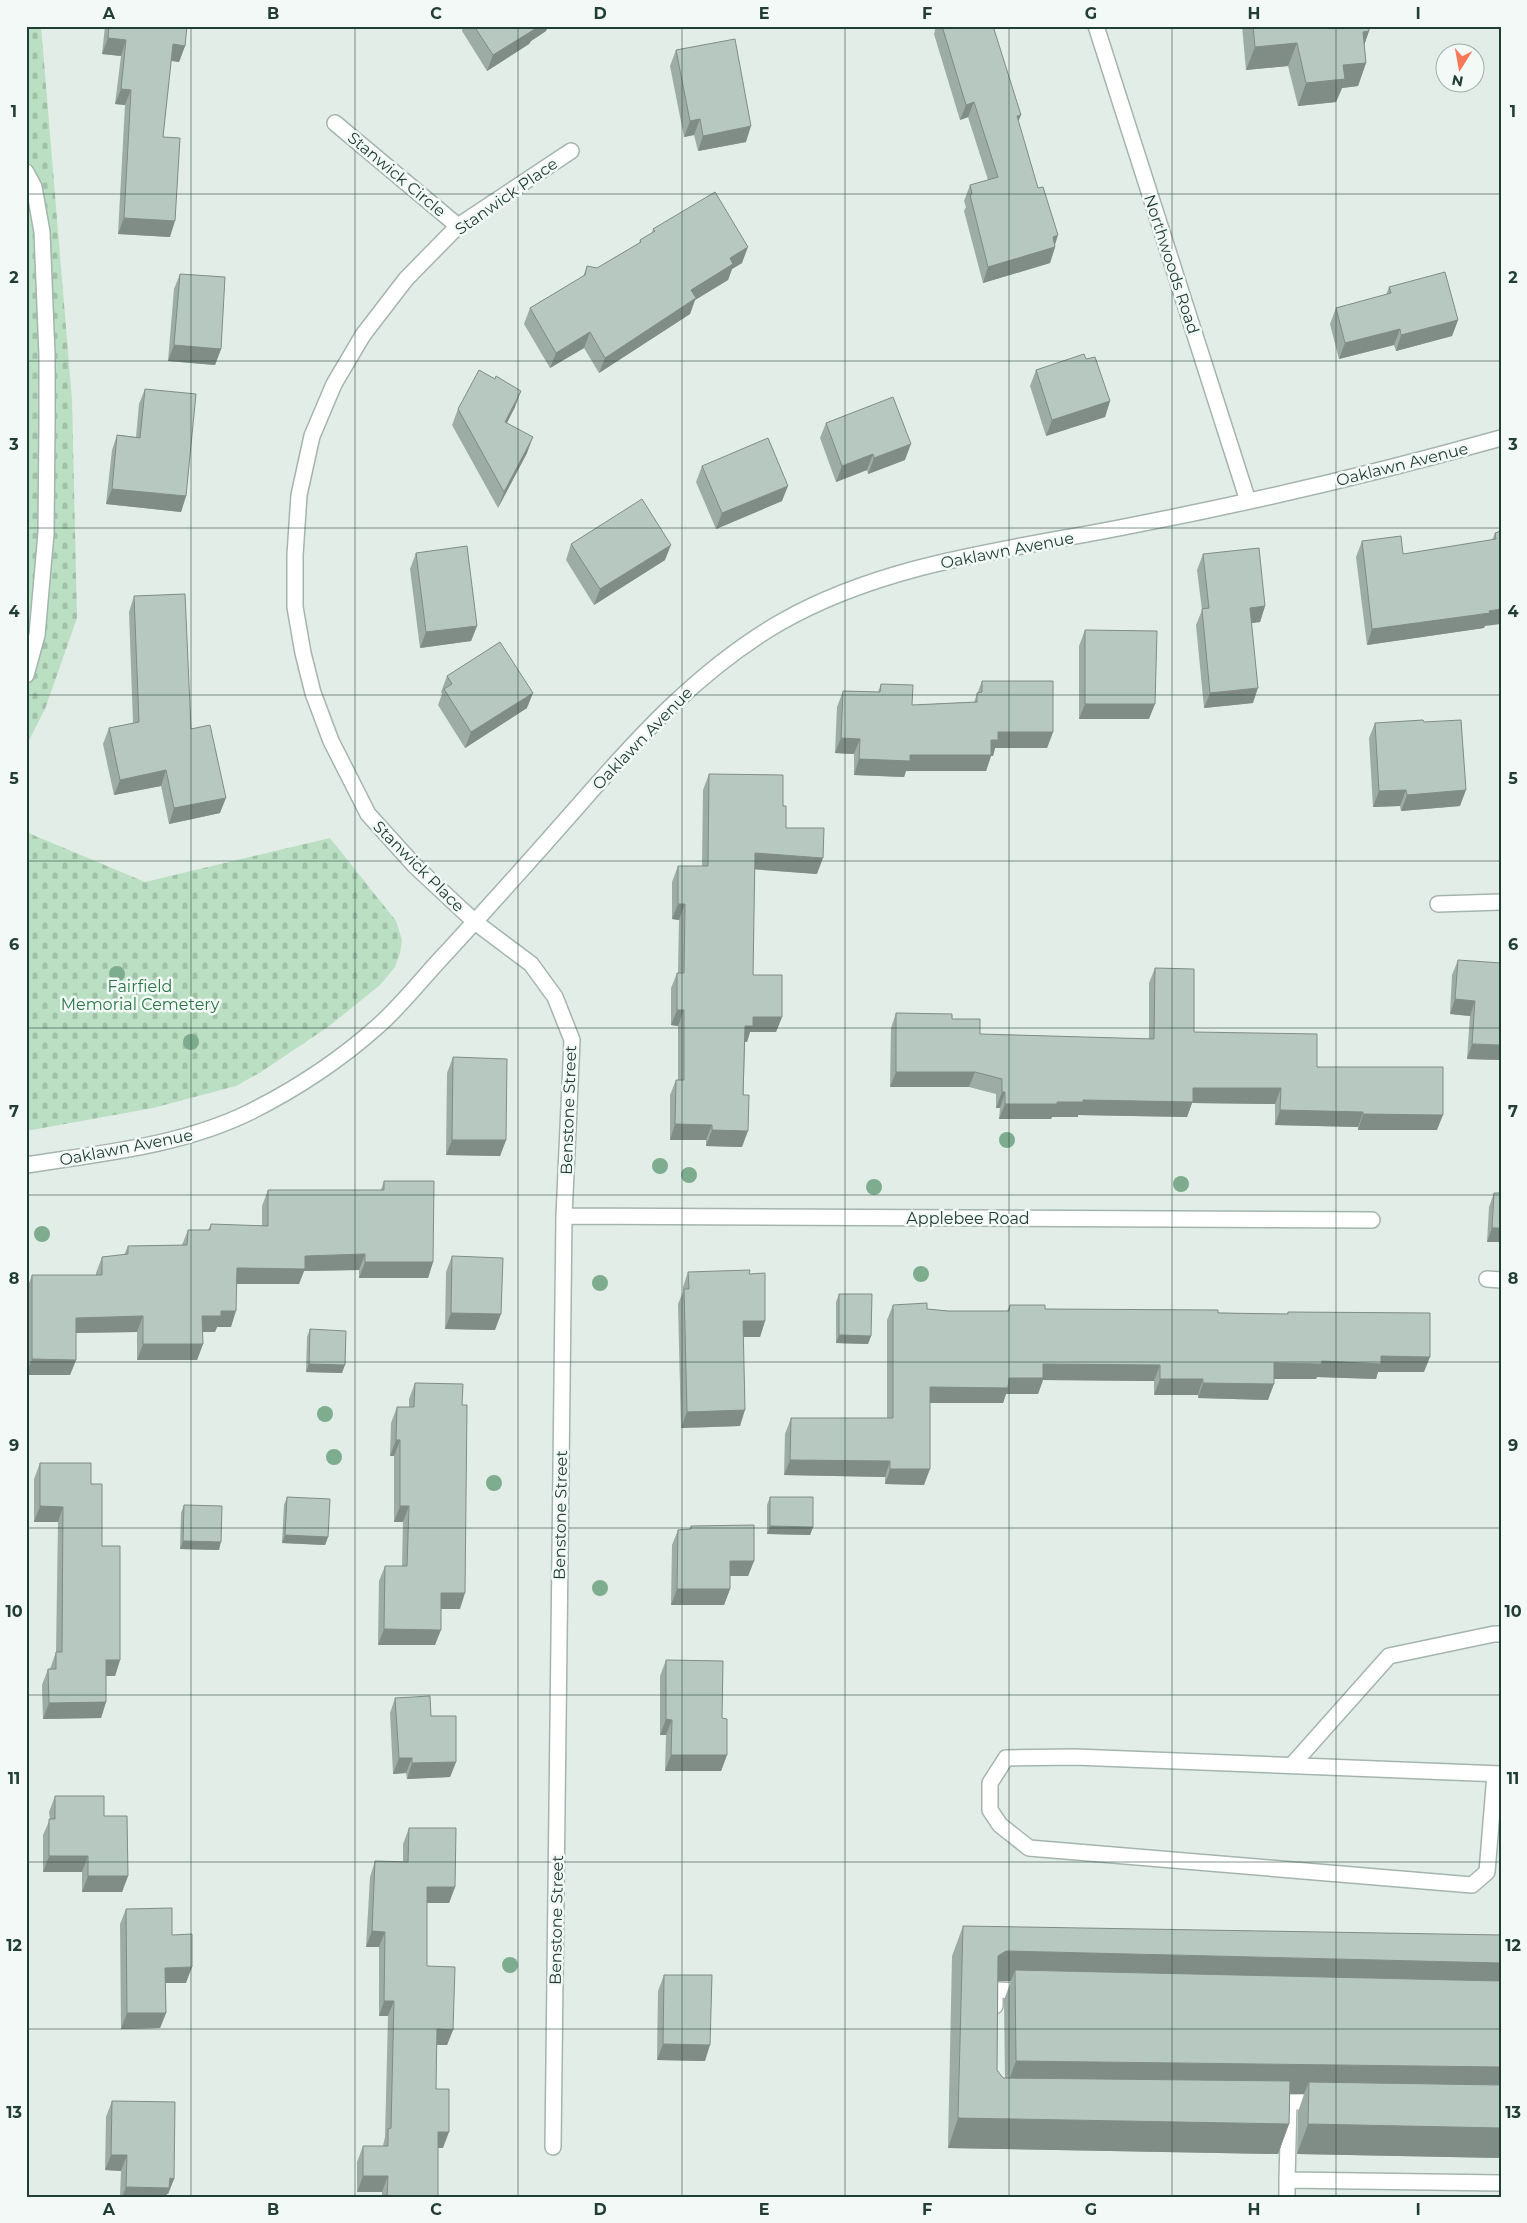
<svg xmlns="http://www.w3.org/2000/svg" width="1527" height="2223" viewBox="0 0 1527 2223" font-family="Montserrat,sans-serif">
<defs>
<pattern id="cemetery-stones" width="16" height="16" patternUnits="userSpaceOnUse" patternTransform="scale(1.25)"><rect width="16" height="16" fill="#badfc3"/><path d="M2 7V4a2 2 0 0 1 4 0v3zM10 15v-3a2 2 0 0 1 4 0v3z" fill="#a0c0a8"/></pattern>
</defs>
<rect width="100%" height="100%" fill="#e2ede7"/>
<!-- cemetery -->
<path fill="url(#cemetery-stones)" d="M26,26H41L72,400L77,618L45,709L26,746Z
M26,832L145,882L330,838L396,921L402,940L400,953L395,967L380,985L328,1027L261,1072L236,1086L153,1108L26,1131Z"/>
<g fill="none" stroke-linecap="round" stroke-linejoin="round">
<!-- service casing -->
<g stroke="#a4b5ae" stroke-width="18">
<path id="service" d="M26,172L34,187L42,232L47,355V423L46,533L37,635L26,675
M1292,1765L1389,1656L1494,1634H1501
M1495,1774L1487,1872L1472,1885L1029,1848L1000,1825L990,1810V1783L1006,1758L1075,1757L1501,1774
M995,2006V1990L1028,1991
M1287,2180L1289,2102H1321
M1287,2197V2180L1501,2183"/>
</g>
<!-- minor casing -->
<g stroke="#a4b5ae" stroke-width="18">
<path id="minor" d="M1096,26L1248,501
M335,123L458,226
M1438,904L1501,902
M564,1216L1372,1220
M1487,1279L1501,1280
M553,2147L564,1216L572,1040L555,997L531,964L475,922L415,866L368,814L331,741L313,693L303,653L295,607V555L299,495L312,436L334,384L363,335L406,279L458,226L571,151"/>
</g>
<!-- tertiary casing -->
<g stroke="#a4b5ae" stroke-width="18">
<path id="tertiary" d="M26,1165C102,1153 181,1146 250,1112C296,1089 340,1060 378,1026C403,1004 424,976 448,951C492,903 536,854 579,805C639,736 701,668 781,622C888,561 1016,549 1134,525C1258,501 1380,472 1501,438"/>
</g>
<!-- service -->
<use href="#service" stroke="#fff" stroke-width="15"/>
<!-- minor -->
<use href="#minor" stroke="#fff" stroke-width="15"/>
<!-- tertiary -->
<use href="#tertiary" stroke="#fff" stroke-width="15"/>
</g>
<!-- trees -->
<g fill="#7dac8e">
<circle cx="117" cy="974" r="8"/>
<circle cx="191" cy="1042" r="8"/>
<circle cx="1007" cy="1140" r="8"/>
<circle cx="660" cy="1166" r="8"/>
<circle cx="689" cy="1175" r="8"/>
<circle cx="1181" cy="1184" r="8"/>
<circle cx="874" cy="1187" r="8"/>
<circle cx="42" cy="1234" r="8"/>
<circle cx="921" cy="1274" r="8"/>
<circle cx="600" cy="1283" r="8"/>
<circle cx="325" cy="1414" r="8"/>
<circle cx="334" cy="1457" r="8"/>
<circle cx="494" cy="1483" r="8"/>
<circle cx="600" cy="1588" r="8"/>
<circle cx="510" cy="1965" r="8"/>
</g>
<!-- wall -->
<path fill="#9daca5" fill-rule="evenodd" d="M105,26H187L185,46L179,62L171,61L163,137L170,237L118,234L125,105L115,104L121,56L102,54Z
M463,26H548L546,31L531,41L529,44L487,71L462,31Z
M936,26H993L1018,122L1055,247L1050,263L983,283L964,211L966,207L964,201L970,185L988,180L968,117L960,120L934,34Z
M1242,26H1369V31L1364,45L1366,63L1358,86L1342,88L1336,102L1298,106L1288,66L1246,70Z
M676,50L746,142L698,151L694,135L684,137L670,66Z
M653,229L742,263L732,269L728,280L695,300L690,314L599,373L584,348L550,368L524,324L530,308L583,277L587,266L597,268L639,243L640,240L652,233Z
M180,274L221,349L215,365L168,361L174,289Z
M1389,287L1458,320L1452,336L1396,351L1394,345L1339,359L1330,324L1336,308L1386,295Z
M1086,359L1110,401L1105,417L1046,436L1030,386L1036,370Z
M145,389L186,496L181,512L106,504L112,450L117,435L136,437L139,404Z
M515,407L507,423L527,453L498,508L452,425L458,409Z
M826,423L905,460L868,474L867,470L836,482L820,438Z
M702,466L782,501L716,529L696,482Z
M1501,531L1484,628L1367,645L1356,557L1362,541L1403,554L1492,540L1495,533Z
M571,544L665,560L594,605L566,560Z
M416,553L477,626L471,641L420,648L410,569Z
M1203,554L1265,606L1260,622L1251,623L1253,703L1204,708L1196,625L1202,610L1197,570Z
M134,596L191,729L220,813L169,824L161,786L114,795L103,744L109,728L133,723L129,612Z
M1085,630L1149,719H1079V646Z
M447,676L527,708L465,748L438,705L442,694L441,692Z
M982,681L1053,732L1047,748H995L993,756H991L986,771H906L904,777L854,775V754L835,753L837,707L843,691L878,692L881,684L912,705L974,702Z
M1424,722L1460,806L1401,811L1400,806L1373,807L1369,738L1375,723Z
M709,774L783,806L786,828L817,874L754,869L753,975L782,1017L776,1032H750L747,1042H745L742,1147L706,1146V1140H670V1095L676,1080H678V1026L671,1025V988L677,973H678L679,920L672,919V882L678,866H702L703,790Z
M1458,960L1501,1060L1467,1059L1470,1016L1450,1014L1452,975Z
M1155,968L1194,1032L1317,1067L1437,1130H1358V1127L1275,1125V1104L1192,1103L1187,1117L1078,1115V1117H1052L1051,1119H999L1000,1108H996V1094L969,1087H890L891,1028L896,1013L952,1019L980,1034L1149,1039V983Z
M453,1057L506,1140L500,1156L446,1155L447,1073Z
M384,1181L433,1262L428,1278H359V1270L304,1271L299,1284H237L231,1327H217L215,1332H202L203,1344L197,1360H137V1332L76,1333V1360L70,1375H26V1291L32,1275H96V1273L102,1257L124,1255L128,1246L182,1245L188,1230H208L211,1224L262,1226V1206L268,1190H381Z
M1494,1193L1501,1242H1487L1489,1207Z
M452,1256L495,1330L445,1329L446,1272Z
M688,1272L749,1274L765,1321L760,1337H743L740,1426L681,1428L678,1304L683,1292V1287Z
M839,1294L871,1336L868,1344L836,1343V1302Z
M893,1305L927,1309L948,1311H1007L1010,1305L1045,1309L1287,1314L1288,1312L1424,1372H1378L1376,1379L1317,1377L1316,1379H1274L1268,1400L1198,1398V1395H1154V1381L1043,1380L1038,1394H1006L1003,1403H930L924,1485L885,1484V1477L784,1475L785,1434L791,1418H887V1320Z
M310,1329L342,1373L306,1372L307,1337Z
M415,1383L460,1609H441L435,1645H378L379,1581L385,1566H402L403,1522H394V1456H390L391,1423L397,1407H409V1399Z
M40,1463L91,1484L120,1660L115,1676H106V1702L101,1718L43,1719L42,1685L48,1669H50L56,1652L58,1522H34V1479Z
M287,1497L328,1537L325,1545L282,1543L284,1505Z
M770,1497L813,1527L810,1535L767,1534V1505Z
M184,1505L219,1550L180,1549L181,1513Z
M691,1526L754,1561L748,1576H730V1589L724,1605H671L672,1545L678,1530L690,1529Z
M666,1660L722,1718L727,1755L721,1771H665L666,1735H660V1676Z
M395,1698L431,1716L456,1762L450,1777L407,1779L406,1773L393,1774L390,1713Z
M55,1796L104,1816L128,1876L122,1892H82V1872H43V1835L50,1819L49,1812Z
M409,1828L455,1887L449,1903H427V1966L453,2030L447,2045H436V2089L443,2148H438V2197H382V2192H357V2162L363,2146H383L385,2137L388,2016H379V1947H366L370,1877L375,1861L403,1862V1844Z
M126,1909L172,1935L186,1983H165L166,2013L160,2028L121,2029L120,1924Z
M963,1926L1501,1935V2158L1297,2154L1298,2112L1304,2094H1290L1289,2124L1278,2154L948,2148L952,1956ZM998,1981H1011L1004,2000L1005,2078H1003L997,2070Z
M664,1975L705,2061L657,2060L658,1991Z
M112,2101L174,2179L168,2194H167L166,2197H120L121,2171L105,2170L106,2117Z"/>
<!-- shaded-wall -->
<path fill="#808c86" d="M534,26H548L546,31L531,41L529,44L487,71L493,55Z
M1369,31L1361,54L1363,32Z
M108,38L126,40L121,56L102,54Z
M1297,43L1288,66L1246,70L1255,47Z
M173,44L185,46L179,62L167,60Z
M1366,63L1358,86L1342,88L1336,102L1298,106L1306,83L1343,65Z
M121,89L131,90L125,105L115,104Z
M974,102L968,117L960,120L966,105Z
M1021,115L1015,130L1017,116Z
M700,119L694,135L684,137L690,121Z
M751,126L746,142L698,151L703,136Z
M124,218L175,221L170,237L118,234Z
M1058,235L1054,248L1055,247L1050,263L983,283L988,267L1053,237Z
M748,247L742,263L732,269L728,280L695,300L690,314L599,373L605,358L691,290L730,258Z
M1458,320L1452,336L1396,351L1401,335Z
M1400,329L1394,345L1339,359L1345,343Z
M590,332L584,348L550,368L556,353Z
M174,345L221,349L215,365L168,361Z
M521,391L515,407L499,438L505,422Z
M1110,401L1105,417L1046,436L1052,420Z
M533,437L527,453L498,508L504,492Z
M911,444L905,460L868,474L874,458Z
M873,454L867,470L836,482L842,466Z
M788,486L782,501L716,529L722,513Z
M112,489L186,496L181,512L106,504Z
M671,545L665,560L594,605L600,589Z
M1265,606L1260,622L1244,624L1250,608Z
M1501,609V624L1485,626L1484,628L1367,645L1372,629Z
M477,626L471,641L420,648L426,632Z
M1258,688L1253,703L1204,708L1210,693Z
M533,693L527,708L465,748L471,732Z
M1085,704H1155L1149,719H1079Z
M998,732H1053L1047,748H995L993,756H991L986,771H906L904,777L854,775L859,759L910,755L991,740Z
M841,738L860,739L854,754L835,753Z
M166,770L161,786L114,795L120,780Z
M1406,790L1400,806L1373,807L1379,791Z
M1466,790L1460,806L1401,811L1407,795Z
M226,798L220,813L169,824L174,808Z
M755,853L823,858L817,874L749,869Z
M678,904H685L679,920L672,919Z
M1455,999L1475,1001L1470,1016L1450,1014Z
M677,1010H684L678,1026L671,1025Z
M753,1017H782L776,1032H750L747,1042H740L745,1026Z
M1472,1044L1501,1045V1060L1467,1059Z
M896,1072H975L969,1087H890Z
M1193,1088H1281L1275,1104L1192,1103L1187,1117L1078,1115V1117H1052L1051,1119H999L1005,1104L1083,1100Z
M1002,1092H1005L1000,1108H996Z
M1280,1110L1363,1112L1358,1127L1275,1125Z
M1363,1114L1443,1115L1437,1130H1358Z
M675,1124L712,1125L706,1140H670Z
M712,1130L748,1131L742,1147L706,1146Z
M452,1140H506L500,1156L446,1155Z
M1492,1228H1501V1242H1487Z
M365,1254L359,1270L304,1271L299,1284H231L237,1268L305,1256Z
M365,1262H433L428,1278H359Z
M221,1311H236L231,1327H217L215,1332H196L202,1316Z
M451,1313L501,1314L495,1330L445,1329Z
M143,1316L137,1332L71,1333L76,1318Z
M743,1321H765L760,1337H737Z
M839,1335L871,1336L868,1344L836,1343Z
M143,1344H203L197,1360H137Z
M1381,1356L1430,1357L1424,1372H1378L1376,1379L1317,1377L1316,1379H1268L1274,1363L1322,1361Z
M32,1359L76,1360L70,1375H26Z
M309,1364L345,1365L342,1373L306,1372Z
M1043,1364L1160,1365L1154,1381L1043,1380L1038,1394H1006L1003,1403H924L930,1387L1009,1378Z
M1160,1379H1203L1198,1395H1154Z
M1203,1383L1274,1384L1268,1400L1198,1398Z
M745,1410L740,1426L681,1428L687,1412Z
M396,1440H400L394,1456H390Z
M790,1460L890,1461L885,1477L784,1475Z
M890,1469H930L924,1485L885,1484Z
M40,1506L63,1507L58,1522H34Z
M400,1506H409L403,1522H394Z
M770,1526L813,1527L810,1535L767,1534Z
M285,1535L328,1537L325,1545L282,1543Z
M183,1541L221,1542L219,1550L180,1549Z
M730,1561H754L748,1576H724Z
M677,1589H730L724,1605H671Z
M441,1593H465L460,1609H436Z
M384,1629L441,1630L435,1645H378Z
M106,1660H120L115,1676H100Z
M106,1702L101,1718L43,1719L49,1703Z
M666,1719L672,1720L666,1735H660Z
M671,1755H727L721,1771H665Z
M399,1758H412L406,1773L393,1774Z
M456,1762L450,1777L407,1779L412,1763Z
M49,1856H88L82,1872H43Z
M88,1876H128L122,1892H82Z
M427,1887H455L449,1903H422Z
M372,1931L385,1932L379,1947H366Z
M1006,1951L1501,1963V1993L1015,1970L1011,1981H995L998,1956Z
M192,1967L186,1983H159L165,1968Z
M384,2001H394L388,2016H379Z
M127,2013H166L160,2028L121,2029Z
M437,2029L453,2030L447,2045H431Z
M663,2044L710,2045L705,2061L657,2060Z
M1016,2061L1501,2067V2097L1309,2082L1304,2094L1005,2091Z
M958,2118L1289,2124L1278,2154L948,2148Z
M1308,2124L1501,2128V2158L1297,2154Z
M438,2132H449L443,2148H432Z
M111,2155H127L121,2171L105,2170Z
M363,2176H388L382,2192H357Z
M170,2178L174,2179L168,2194H167L166,2197H122L126,2187Z"/>
<!-- building -->
<path fill="#b7c8c0" stroke="#808c86" d="M109,26H187L185,46L173,44L163,137L180,138L175,221L124,218L131,90L121,89L126,40L108,38Z
M474,26H534L535,29L493,55Z
M942,26H993L1021,115L1017,116L1038,188L1043,187L1058,235L1053,237L1055,247L988,267L970,195L972,194L970,185L998,177L974,102L966,105Z
M1253,26H1369V31L1363,32L1366,63L1343,65L1345,79L1306,83L1297,43L1255,47Z
M735,39L751,126L703,136L700,119L690,121L676,50Z
M715,192L748,247L730,258L733,264L691,290L696,298L605,358L590,332L556,353L530,308L585,275L587,266L597,268L641,242L640,240L655,231L653,229Z
M1445,272L1458,320L1401,335L1400,329L1345,343L1336,308L1391,293L1389,287Z
M180,274L225,277L221,349L174,345Z
M1084,354L1086,359L1095,357L1110,401L1052,420L1036,370Z
M479,370L495,379L496,376L521,391L505,422L533,437L504,492L458,409Z
M145,389L196,394L186,496L112,489L117,435L140,438Z
M893,397L911,444L874,458L873,454L842,466L826,423Z
M768,438L788,486L722,513L702,466Z
M642,499L671,545L600,589L571,544Z
M1501,531V609L1489,611L1490,613L1372,629L1362,541L1401,536L1403,554L1496,539L1495,533Z
M467,546L477,626L426,632L416,553Z
M1259,548L1265,606L1250,608L1258,688L1210,693L1202,609L1209,608L1203,554Z
M185,594L191,729L210,725L226,798L174,808L166,770L120,780L109,728L139,722L134,596Z
M1085,630L1157,631L1155,704H1085Z
M500,642L533,693L471,732L444,689L452,684L447,676Z
M982,681H1053V732H998V740H991V755H910V761L859,759L860,739L841,738L843,691L880,692L881,684L913,685L912,705L977,702V693L982,692Z
M1423,720L1424,722L1461,720L1466,790L1407,795L1406,790L1379,791L1375,723Z
M709,774L783,775V806H786V828H824L823,858L755,853L753,975H782V1017H753V1026H745L743,1095H749L748,1131L712,1130V1125L675,1124L676,1080H684V1010H677V973H684L685,904H678V866H708Z
M1458,960L1501,963V1045L1472,1044L1475,1001L1455,999Z
M1155,968L1194,969V1032L1317,1034V1067H1443V1115L1363,1114V1112L1280,1110L1281,1088H1193V1102L1083,1100V1102H1057V1104H1005V1092H1002V1079L975,1072H896V1013L952,1014V1019H980V1034L1154,1039Z
M453,1057L507,1059L506,1140H452Z
M384,1181H434L433,1262H365V1254L305,1256V1269L237,1268L236,1311H221V1316H202L203,1344H143V1316L76,1318V1360L32,1359V1275H102V1257L128,1254V1246L187,1245L188,1230H210L211,1224L268,1226V1190H384Z
M1494,1193H1501V1228H1492Z
M452,1256L503,1258L501,1314L451,1313Z
M750,1270L749,1274L765,1273V1321H743L745,1410L687,1412L684,1289H689L688,1272Z
M839,1294H872L871,1336L839,1335Z
M927,1303V1309L948,1311H1009L1010,1305H1045V1309L1218,1310V1313L1288,1314V1312L1430,1313V1357L1381,1356V1364L1322,1361L1321,1364L1274,1363V1384L1203,1383V1379H1160V1365L1043,1364V1378H1009L1008,1388L930,1387V1469H890V1461L790,1460L791,1418H893V1305Z
M310,1329L346,1331L345,1365L309,1364Z
M415,1383L463,1384L462,1405H467L465,1593H441V1630L384,1629L385,1566H407L409,1506H400V1440H396L397,1407H414Z
M40,1463H91V1484H102V1546H120V1660H106V1702L49,1703L48,1669H56V1652H62L63,1507L40,1506Z
M287,1497L330,1499L328,1537L285,1535Z
M770,1497H813V1527L770,1526Z
M184,1505L222,1506L221,1542L183,1541Z
M754,1525V1561H730V1589H677L678,1530L691,1529V1526Z
M666,1660L723,1661L722,1718L727,1719V1755H671L672,1720L666,1719Z
M430,1696L431,1716H456V1762L412,1763V1758H399L395,1698Z
M55,1796H104V1816H127L128,1876H88V1856H49V1819H55Z
M409,1828H456L455,1887H427V1966L455,1967L453,2030L437,2029L436,2089H449V2132H438V2197H387L388,2176H363V2146H388V2129L391,2128L394,2001H384L385,1932L372,1931L375,1861L408,1862Z
M172,1908V1935L192,1934V1967L165,1968L166,2013H127L126,1909Z
M963,1926L1501,1935V1963L1006,1951L998,1956L997,2070L1003,2078L1290,2081L1289,2124L958,2118Z
M1015,1970L1501,1981V2067L1016,2061Z
M664,1975H712L710,2045L663,2044Z
M1309,2082L1501,2085V2128L1308,2124Z
M112,2101L175,2102L174,2179L170,2178L169,2188L126,2187L127,2155H111Z"/>
<!-- grid -->
<path fill="none" stroke="#213e35" stroke-width="1" stroke-opacity="0.55" d="M191,26V2197M355,26V2197M518,26V2197M682,26V2197M845,26V2197M1009,26V2197M1172,26V2197M1336,26V2197M26,194H1501M26,361H1501M26,528H1501M26,695H1501M26,861H1501M26,1028H1501M26,1195H1501M26,1362H1501M26,1528H1501M26,1695H1501M26,1862H1501M26,2029H1501"/>
<g text-anchor="middle" stroke-width="5" stroke-linejoin="round" paint-order="stroke">
<!-- street labels -->
<g font-size="16" fill="#213e35" stroke="#f3f9f6">
<text transform="translate(397 174) rotate(40)" y="6">Stanwick Circle</text>
<text transform="translate(506 196) rotate(-35)" y="6">Stanwick Place</text>
<text transform="translate(1172 264) rotate(72)" y="6">Northwoods Road</text>
<text transform="translate(1402 464) rotate(-14)" y="6">Oaklawn Avenue</text>
<text transform="translate(1007 550) rotate(-11)" y="6">Oaklawn Avenue</text>
<text transform="translate(642 738) rotate(-46)" y="6">Oaklawn Avenue</text>
<text transform="translate(419 866) rotate(45)" y="6">Stanwick Place</text>
<text transform="translate(568 1110) rotate(-88)" y="6">Benstone Street</text>
<text transform="translate(126 1147) rotate(-11)" y="6">Oaklawn Avenue</text>
<text x="968" y="1224">Applebee Road</text>
<text transform="translate(560 1515) rotate(-89)" y="6">Benstone Street</text>
<text transform="translate(556 1920) rotate(-89)" y="6">Benstone Street</text>
</g>
<!-- park labels -->
<g font-size="16" fill="#2a7745" stroke="#f3f9f6">
<text x="140" y="992">Fairfield<tspan x="140" dy="18">Memorial Cemetery</tspan></text>
</g>
</g>
<!-- border -->
<rect width="1527" height="2223" fill="none" stroke="#f3f9f6" stroke-width="55"/>
<!-- north arrow -->
<g transform="translate(1460 68) rotate(191)"><circle r="24" fill="#f3f9f6" stroke="#9faea9"/>
<path d="M0-4L9 19L0 12L-9 19Z" fill="#f67856"/>
<text y="-8" font-size="14" font-weight="bold" text-anchor="middle" fill="#213e35">N</text>
</g>
<rect x="28" y="28" width="1472" height="2168" fill="none" stroke="#213e35" stroke-width="2"/>
<g font-size="16" text-anchor="middle" font-weight="bold" fill="#213e35">
<text x="109" y="19">A</text>
<text x="273" y="19">B</text>
<text x="436" y="19">C</text>
<text x="600" y="19">D</text>
<text x="764" y="19">E</text>
<text x="927" y="19">F</text>
<text x="1091" y="19">G</text>
<text x="1254" y="19">H</text>
<text x="1418" y="19">I</text>
<text x="14" y="117">1</text>
<text x="1513" y="117">1</text>
<text x="14" y="283">2</text>
<text x="1513" y="283">2</text>
<text x="14" y="450">3</text>
<text x="1513" y="450">3</text>
<text x="14" y="617">4</text>
<text x="1513" y="617">4</text>
<text x="14" y="784">5</text>
<text x="1513" y="784">5</text>
<text x="14" y="950">6</text>
<text x="1513" y="950">6</text>
<text x="14" y="1117">7</text>
<text x="1513" y="1117">7</text>
<text x="14" y="1284">8</text>
<text x="1513" y="1284">8</text>
<text x="14" y="1451">9</text>
<text x="1513" y="1451">9</text>
<text x="14" y="1617">10</text>
<text x="1513" y="1617">10</text>
<text x="14" y="1784">11</text>
<text x="1513" y="1784">11</text>
<text x="14" y="1951">12</text>
<text x="1513" y="1951">12</text>
<text x="14" y="2118">13</text>
<text x="1513" y="2118">13</text>
<text x="109" y="2215">A</text>
<text x="273" y="2215">B</text>
<text x="436" y="2215">C</text>
<text x="600" y="2215">D</text>
<text x="764" y="2215">E</text>
<text x="927" y="2215">F</text>
<text x="1091" y="2215">G</text>
<text x="1254" y="2215">H</text>
<text x="1418" y="2215">I</text>
</g>
</svg>
